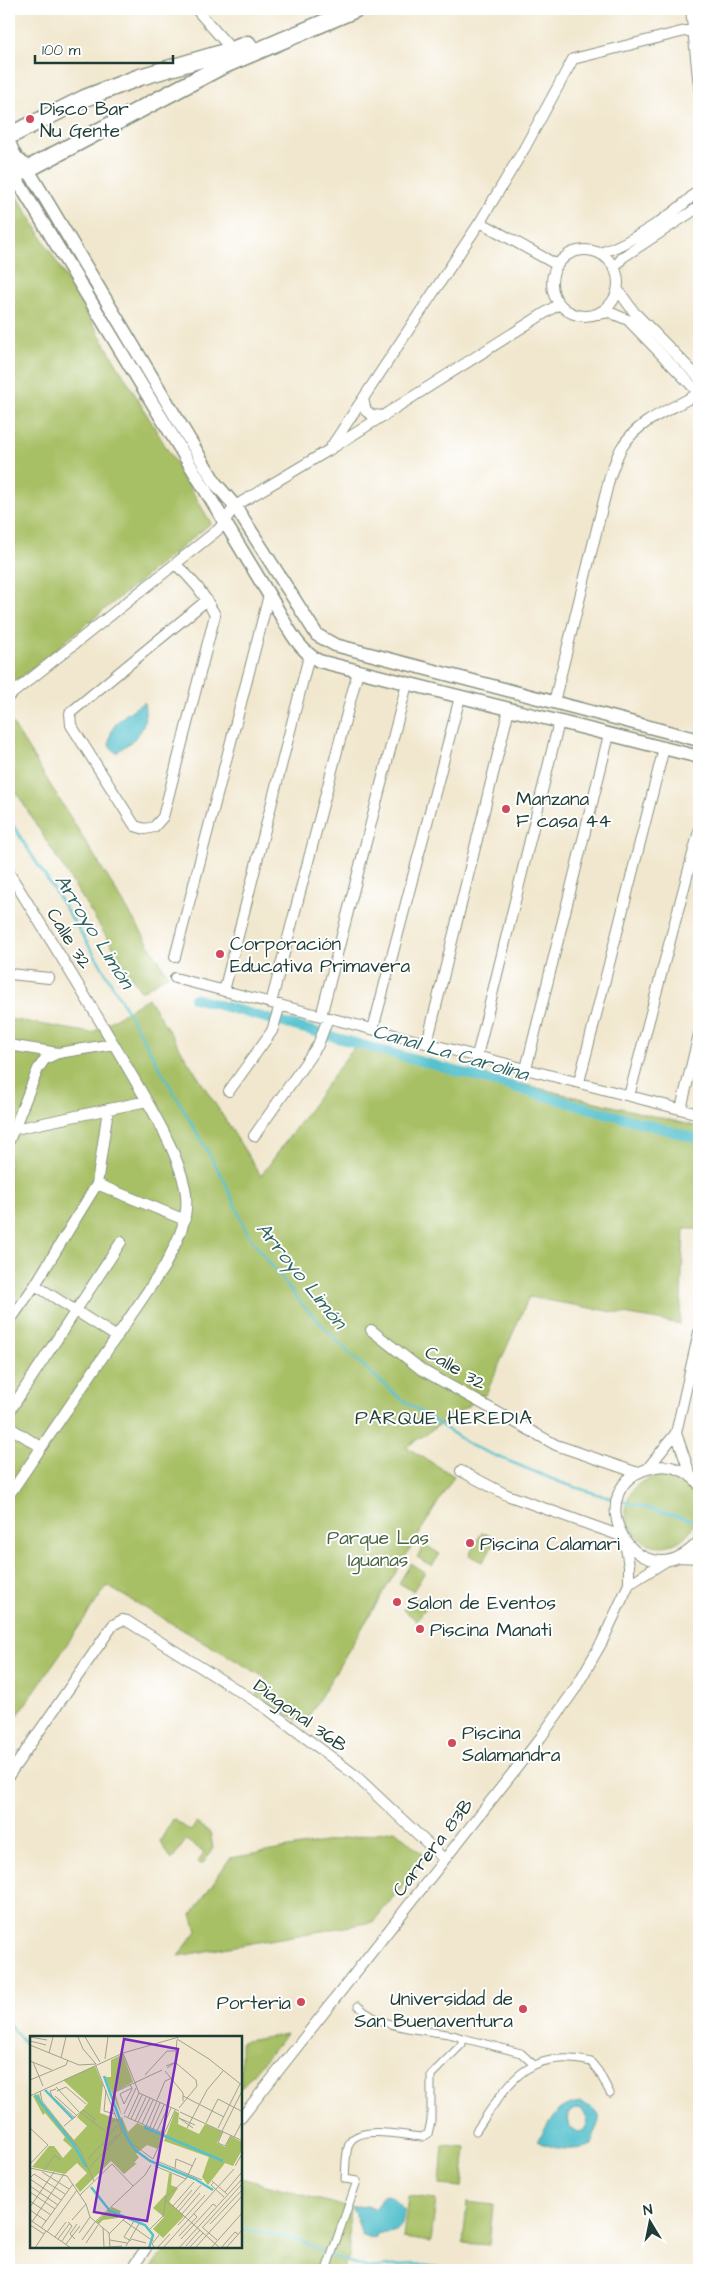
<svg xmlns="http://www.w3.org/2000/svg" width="708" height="2279" viewBox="0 0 708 2279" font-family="'Architects Daughter',sans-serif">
<rect width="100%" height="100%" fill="#fff"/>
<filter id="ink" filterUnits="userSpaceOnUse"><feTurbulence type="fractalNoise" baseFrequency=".02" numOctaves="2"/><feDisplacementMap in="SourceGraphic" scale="10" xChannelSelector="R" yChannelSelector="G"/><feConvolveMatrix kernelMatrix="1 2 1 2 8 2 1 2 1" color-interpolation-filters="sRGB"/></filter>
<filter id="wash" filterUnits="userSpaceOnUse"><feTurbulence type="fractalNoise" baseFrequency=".0096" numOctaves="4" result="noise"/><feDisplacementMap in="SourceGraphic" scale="20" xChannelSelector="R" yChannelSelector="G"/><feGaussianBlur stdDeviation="1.12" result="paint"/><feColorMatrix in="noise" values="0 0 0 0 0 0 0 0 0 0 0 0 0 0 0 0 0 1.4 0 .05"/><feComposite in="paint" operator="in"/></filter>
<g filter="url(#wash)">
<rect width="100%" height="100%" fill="#f1e7ce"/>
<!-- green -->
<path fill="#a8c065" stroke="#647e4c" d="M18,197L211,523L9,687V203Z
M9,718L168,975L141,992L9,781Z
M148,998L261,1176L356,1044L699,1127V1229H684L680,1324L529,1297L486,1394L406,1447L454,1476L304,1724L256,1696L266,1678L107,1586L9,1728V1019L92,1033Z
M626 1511a35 35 0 1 1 70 0a35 35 0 1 1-70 0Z
M482,1532L496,1539L483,1562L469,1555Z
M425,1545L440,1554L432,1566L417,1557Z
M411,1563L425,1572L413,1591L399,1583Z
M412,1596L427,1606L417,1620L403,1610Z
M173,1819L191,1831L196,1823L210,1832L213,1848L202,1865L198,1862L204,1852L186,1840L172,1860L160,1841Z
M395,1830L426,1857L373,1922L178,1956L197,1931L192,1914L230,1858Z
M286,2034L241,2088V2042Z
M443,2145L466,2147L462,2187L440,2185Z
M241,2178L349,2208L350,2255L342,2270H149L167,2248H241Z
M408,2196L436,2199L431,2242L403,2238Z
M467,2202L493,2205L489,2245L463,2243Z"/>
<!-- water -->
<path fill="#54c1cd" stroke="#3a7f80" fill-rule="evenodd" d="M144,702C149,731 136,738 116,753L109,745C110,721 126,715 144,702Z
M581,2102C614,2118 592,2123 592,2145C573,2152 554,2150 537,2140C552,2122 553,2106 581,2102ZM576,2109L582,2110L587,2118V2125L583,2131L577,2132L568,2126L569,2113Z
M383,2195L391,2196L404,2209C403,2229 399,2234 378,2233L375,2238L362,2236L356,2216L351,2208L367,2206L374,2209L379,2204Z"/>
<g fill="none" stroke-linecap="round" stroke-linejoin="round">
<!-- stream -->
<path stroke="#54c1cd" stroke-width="2.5" d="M9,819L98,960L224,1180L248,1235L300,1302L348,1352L397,1396L472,1446L562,1483L616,1500
M621,1501L699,1522
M9,2024L31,2050
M241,2228L300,2240L331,2257L369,2268L414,2264L461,2270"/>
<!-- canal -->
<path stroke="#54c1cd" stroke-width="10" d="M194,998L699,1139"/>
</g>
</g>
<g filter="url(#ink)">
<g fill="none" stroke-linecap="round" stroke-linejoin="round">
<!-- pedestrian casing -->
<g stroke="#889281" stroke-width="9">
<path id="pedestrian" d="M462,2038L521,2053L534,2065
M476,2131C508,2084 526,2047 591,2062L599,2072L610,2093
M326,2270L357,2181L345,2179C346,2169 345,2154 349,2144C358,2124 404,2136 422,2137L428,2134L431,2121V2075L462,2044V2038L453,2035C421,2029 383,2030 358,2006"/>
</g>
<!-- minor casing -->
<g stroke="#889281" stroke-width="12">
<path id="minor" d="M196,9L232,50
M691,9L699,87
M9,122L15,134
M480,222L557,265
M552 283a33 33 0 1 1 66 0a33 33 0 1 1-66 0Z
M600,253C629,244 679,212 699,189
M615,267L623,257L699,207
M618,290L634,312L699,378
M598,314L609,312L628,320L699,393
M363,399L366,411L372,415L384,416
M331,447L480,222L524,149L573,59L693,29
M175,564C192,578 205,595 215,615L163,817L154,827L145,829L135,826L71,725L70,713L207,600
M9,696L219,529L235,506L329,450L559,304
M554,702L610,476C614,466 617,455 622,447C639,419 673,409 699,393
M9,873C49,937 88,1000 126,1065C146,1100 177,1148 185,1188C191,1217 177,1242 164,1267L9,1495
M175,957L269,595
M9,974L49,978
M175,978L699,1114
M224,991L309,656
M271,1003L358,671
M321,1016L407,684
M373,1029L460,697
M427,1043L509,709
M9,1045L58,1053
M477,1056L559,722
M526,1069L609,735
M579,1082L664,748
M229,1091L272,1031L280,1005
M629,1096L699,831
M681,1109L699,1034
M15,1129L147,1101
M254,1136L318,1045L328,1018
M9,1141L38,1069L45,1059L58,1053L114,1044
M97,1184L185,1220
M35,1285L117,1337
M9,1322L35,1285L97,1184L108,1109
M371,1330L422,1370L556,1445L638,1473
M9,1412L121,1242
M9,1427L41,1447
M676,1433L691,1477
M648,1468L676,1433L699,1332
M461,1471L507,1495L621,1536
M699,1485C690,1472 672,1464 656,1467C571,1482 637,1609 699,1541
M679,1557L699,1558
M629,1584L666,1561
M9,1775L113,1625L122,1620L127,1621L266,1708L355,1775L444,1859
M241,2118L541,1737L575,1689L602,1642L629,1584V1566L625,1542
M131,2270L146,2248"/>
</g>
<!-- tertiary casing -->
<g stroke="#889281" stroke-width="15">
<path id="tertiary" d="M27,168L216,484L235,506L317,635L335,645L699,740
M14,175L269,595C283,617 295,649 319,661L699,757"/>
</g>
<!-- trunk casing -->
<g stroke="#889281" stroke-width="19">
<path id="trunk" d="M9,136L85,98L140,77L232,50L248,44
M9,147C13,158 17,163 27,168
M9,179L220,67L356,9"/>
</g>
<!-- pedestrian -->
<use href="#pedestrian" stroke="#fff" stroke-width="7"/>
<!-- minor -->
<use href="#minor" stroke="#fff" stroke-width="10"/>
<!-- tertiary -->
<use href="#tertiary" stroke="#fff" stroke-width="12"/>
<!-- trunk -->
<use href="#trunk" stroke="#fff" stroke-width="16"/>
</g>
</g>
<!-- markers -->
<g fill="#d1495b" stroke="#fff" stroke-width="2">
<circle cx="30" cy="119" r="5"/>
<circle cx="506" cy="809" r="5"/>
<circle cx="220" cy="954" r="5"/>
<circle cx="470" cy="1543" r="5"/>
<circle cx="397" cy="1602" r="5"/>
<circle cx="420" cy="1629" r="5"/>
<circle cx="452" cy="1743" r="5"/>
<circle cx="301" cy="2002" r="5"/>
<circle cx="523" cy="2009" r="5"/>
</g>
<g text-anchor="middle" stroke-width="4" stroke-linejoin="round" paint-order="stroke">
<!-- poi labels -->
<g font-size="19" fill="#1f3d34" stroke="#fff" text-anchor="start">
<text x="40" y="115">Disco Bar<tspan x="40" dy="22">Nu Gente</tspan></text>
<text x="516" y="805">Manzana<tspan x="516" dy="22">F casa 44</tspan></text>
<text x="230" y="950">Corporación<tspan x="230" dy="22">Educativa Primavera</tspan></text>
<text x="480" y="1550">Piscina Calamari</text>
<text x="407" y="1609">Salon de Eventos</text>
<text x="430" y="1636">Piscina Manati</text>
<text x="462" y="1739">Piscina<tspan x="462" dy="22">Salamandra</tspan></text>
<text x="513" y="2005" text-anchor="end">Universidad de<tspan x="513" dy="22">San Buenaventura</tspan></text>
<text x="291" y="2009" text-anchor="end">Porteria</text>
</g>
<!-- street labels -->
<g font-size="19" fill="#1f3d34" stroke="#fff">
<text transform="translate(70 938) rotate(58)" y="7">Calle 32</text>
<text transform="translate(456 1367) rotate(31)" y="7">Calle 32</text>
<text transform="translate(301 1715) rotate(36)" y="7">Diagonal 36B</text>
<text transform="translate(432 1847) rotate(-52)" y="7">Carrera 83B</text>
</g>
<!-- park labels -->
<g font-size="19" fill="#486443" stroke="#fff">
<text x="378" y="1544">Parque Las<tspan x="378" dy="22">Iguanas</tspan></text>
</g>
<!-- water labels -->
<g font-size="20" font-style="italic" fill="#2f6562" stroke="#fff">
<text transform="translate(95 931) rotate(58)" y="7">Arroyo Limón</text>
<text transform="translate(451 1052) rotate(16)" y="7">Canal La Carolina</text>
<text transform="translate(302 1275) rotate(51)" y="7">Arroyo Limón</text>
</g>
<!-- neighbourhood labels -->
<g font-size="20" letter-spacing="1" fill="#1f3d34" stroke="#fff">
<text x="444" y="1424">PARQUE HEREDIA</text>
</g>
</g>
<!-- overview -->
<g transform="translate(30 2036)">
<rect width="212" height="212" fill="#f1e7ce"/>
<path d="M93,18L103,46L85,56L92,80L75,41H81V24ZM65,30L73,49L70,77L87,83L92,81L98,96L107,87L134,99L128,113L117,109L106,118L109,121L104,127H107L94,138L81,125L50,156L45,149L57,137L47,127L35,138L2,131L19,110H24L33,122L42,112L33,104L35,101L15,77L13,79L3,60L9,58L12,67L44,104L57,90L47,81L58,67L33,44ZM145,75L149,77L148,88L169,98L175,88L193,96L187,107L195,111L201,100L212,106V114L203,130L195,127L178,149L172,141L179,121L134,105ZM139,137L142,138L141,149L148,152L139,166L154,180L133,202L123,193L134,181L123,172L136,158ZM82,171L91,175L88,182L73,184L69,188L66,186Z" fill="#a8c065"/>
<path fill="none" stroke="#54c1cd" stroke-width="2.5" d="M74,40L96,100L105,114L120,125L165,143L183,154M15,54L43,83M5,59L44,109L56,131M114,91L193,125M61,151L80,175L115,189L123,199L119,212"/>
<path fill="none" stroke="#9da390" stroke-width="1" d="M0,1L17,4M55,1L70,26M147,3L179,23L213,50M0,5L16,9M0,9L49,29L66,28L53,13L48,1M19,17L23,1M93,17L109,57L149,75M31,22L36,1M75,23L78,1M0,25L22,34M3,26L13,50M145,26L147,4M146,27L166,44L167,50M136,30L146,26L137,32M135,35L153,57V65M115,39L137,15H146M0,44L36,29L38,24M100,48V49L102,52V53L94,68L90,58L102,52M26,51L49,76M26,53L20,55L22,60L45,82M76,54L74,75L85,78M10,55L12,65L49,112L64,145M27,55L36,51L56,68M85,56L132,34M0,60L93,17L149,1M25,60L46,79M153,60L194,81M127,64L135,45L142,42M149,72L167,50M50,76L75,95L83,84H89M150,76L213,105M94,78L106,52M94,80L135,98M98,81L109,57M101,83L112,59M105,85L116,61M108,86L120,62M176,87L188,63L213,76M112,88L123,64M34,90L53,74L65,83L63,86M116,90L127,65M120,91L130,67M0,92L18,109L0,128M157,92L177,54L193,35M163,92L149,82L165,89M188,92L210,48M123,93L134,69M127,95L138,71M192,95L213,53M193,95L188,107L195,110L201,99M131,96L141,72M204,101L213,84M104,109L123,123M75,111L87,99M78,114L72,108L87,89M58,123L72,108M123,123L145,74M127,125L172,144M125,130L156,143M205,130L213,116M60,131L92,96L66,30M0,132L37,140L56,168L60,181L79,197L80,212M145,132L146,123L163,130M14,134L25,119L30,124M12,136L39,153M0,142L4,138L35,158M0,143L31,164M182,145L197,158M184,146L181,149L194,161M0,150L28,169M0,156L25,173M195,156L212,136M50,159L82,128L103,150M135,163L190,212M0,165L21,179M143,170L164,146M0,171L24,136M146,173L162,154M0,174L16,185M149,175L171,149M152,178L170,157M0,184L41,212M42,184L56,168M93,184L123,205M2,186L34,138M180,188L213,153M0,189L14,198M148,189L175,159M172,191L187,204M173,191L213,147M11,192L43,148M73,192L74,211M120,193L133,180L136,161L156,143L166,122M17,196L47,154M49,197L60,181M79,198L95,182M149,200L167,181L164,178M25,201L36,186M28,203L40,187M45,203L40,198L47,188M101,203L116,207M151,203L183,168L186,170M52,204L65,186L115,139L121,129M80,204L97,207M32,205L42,190L38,186M101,205L94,201L104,185M56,207L68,189M36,208L50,190M96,210L110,186M156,210L170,194M5,212L16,195M66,212L92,210M125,212L122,208L129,199M127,212L140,198M133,212L204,133M149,212L213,142M159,212L173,197M165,212L213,159M181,212L213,176M191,212L205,196L208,198M196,212L213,193"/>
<path fill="#7b2cbf" fill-opacity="0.15" stroke="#7b2cbf" stroke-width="2.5" d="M94,3L148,13L117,185L64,176Z"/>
<rect width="212" height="212" fill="none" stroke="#1f3d34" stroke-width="2.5"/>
</g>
<!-- margin -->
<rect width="708" height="2279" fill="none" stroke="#fff" stroke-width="30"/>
<!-- north arrow -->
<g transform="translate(650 2222) rotate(350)" stroke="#ffffff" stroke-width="4" paint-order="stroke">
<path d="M0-4L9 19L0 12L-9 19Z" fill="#1f3d34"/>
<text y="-8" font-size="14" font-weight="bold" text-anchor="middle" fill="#1f3d34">N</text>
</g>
<!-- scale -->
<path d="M35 55v8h138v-8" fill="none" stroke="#1f3d34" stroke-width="2.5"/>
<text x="42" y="55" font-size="15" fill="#1f3d34" stroke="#ffffff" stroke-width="4" paint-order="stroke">100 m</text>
</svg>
